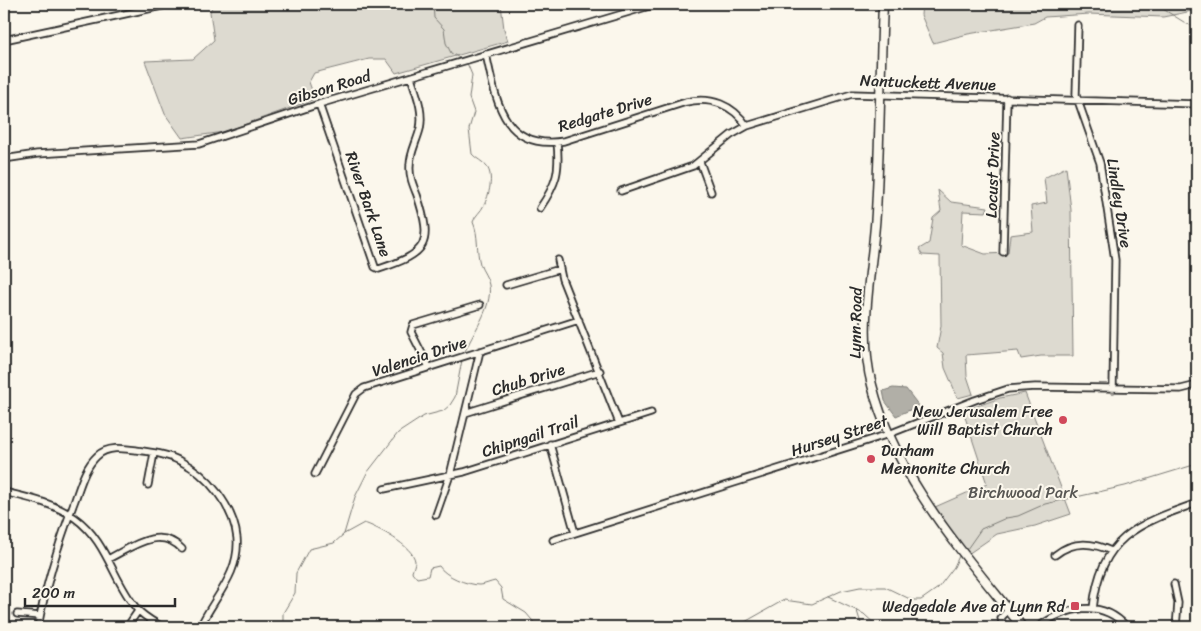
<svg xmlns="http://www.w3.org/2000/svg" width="1201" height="631" viewBox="0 0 1201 631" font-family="Sriracha,sans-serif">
<rect width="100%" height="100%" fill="#fbf7ec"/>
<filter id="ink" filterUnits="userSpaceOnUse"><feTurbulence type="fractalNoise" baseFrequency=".02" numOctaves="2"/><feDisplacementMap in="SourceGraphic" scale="10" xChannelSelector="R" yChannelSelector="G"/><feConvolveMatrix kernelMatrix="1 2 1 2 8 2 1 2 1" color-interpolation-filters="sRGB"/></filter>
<g filter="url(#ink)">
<!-- green -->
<path fill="#dddad0" stroke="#84827e" d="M213,4H501L504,29L508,41L396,73L386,59H369L314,73L309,82L315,99L224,132L182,138L165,114L145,61L193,59L214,40L210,12Z
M922,4H1197V10L1163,17L1089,14L1045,17L1034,23L968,34L933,43L921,15Z
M1066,167L1071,210L1073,356H1041L1021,359L1018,351L966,355L967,376L973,394L958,398L945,368L943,353L937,348L941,326L940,256L922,255L919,249L929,243L933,218L941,211L938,190L951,202L988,207L986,212L963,211L961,245L985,254L1008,253L1010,235L1033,232L1031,206L1047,203L1044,178Z
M1025,393L1071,514L1035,526L997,534L968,554L935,507L987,484L963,411L1000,398Z"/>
<!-- water -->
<path fill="#b1afa7" stroke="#7b7a75" d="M893,388L906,389L919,406L896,416L885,401L883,391Z"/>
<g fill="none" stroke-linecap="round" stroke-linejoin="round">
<!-- stream -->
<path stroke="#7b7a75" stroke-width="1" d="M433,4L434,18L444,29L446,43L451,53L461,59
M1155,4L1187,24L1197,27
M464,354C472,333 493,308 489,285C488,277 482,271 480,264C476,250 479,236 473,222C475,215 481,212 484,205C489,196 494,176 487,167C483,161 476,159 472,154L469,129L474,112L469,98L472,75L467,63
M344,534L364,523C377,527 413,546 415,561C415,564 413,569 412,572L417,578L428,576L430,568L439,566C445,576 467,585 479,585C484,585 490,582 495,581L501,588L503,599L526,613L537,626L547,625L549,627
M967,549L981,529L1006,518L1018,516L1045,504L1125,486L1197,464
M828,597L864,614L878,627
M857,611L862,627
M283,627V613L295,593L296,573L309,549L334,543L344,534L355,497L367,473L398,433L424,416L443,411L450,405L455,397L462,360
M736,627L784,600L812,604L841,591L860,587H885L912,600H921L938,588L954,567L959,556"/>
<!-- street casing -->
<g stroke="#2b2b2b" stroke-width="9">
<path id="street" d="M1078,25L1076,95L1100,163L1115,260L1113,389
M4,40L171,4
M486,54C496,99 502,151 564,141L686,102C711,96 733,105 747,126
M319,104L375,267L379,269C428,253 433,244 417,195C413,185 409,176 410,165C410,153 417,141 420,129C424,111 416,93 411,77
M4,159L37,154L199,144L319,104L656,4
M700,162L711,192
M621,191L693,166L731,135L747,126L852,94L1197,104
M540,208C557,183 560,171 557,142
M1003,252L1007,98
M558,260L562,279L619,423
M506,285L560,269
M429,367L411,332L413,325L480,305
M465,413L600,371
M550,444L575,533
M315,474L356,394L364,388L579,320
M148,485L154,453
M384,489L464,472L651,413
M4,492C29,498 54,503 75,518C107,541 113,581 137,609C144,617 154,622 162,627
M436,515L450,475L480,351
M553,540L889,434L975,400L1008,389L1035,387L1181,389L1197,385
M1055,555C1072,541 1092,542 1111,551
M108,559C132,547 159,525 182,549
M1174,584L1178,603L1176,627
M1093,609C1100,537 1137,524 1197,503
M17,614L40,616
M38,627C46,583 59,542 75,500C80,486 85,467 97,456C107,446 123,448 136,450C151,452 167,454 180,461C207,474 234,507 237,538C240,574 214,597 200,627
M127,627L138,611
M1003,627L1001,618L1008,610
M1038,627C1066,607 1101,598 1127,627"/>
</g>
<!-- secondary casing -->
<g stroke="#2b2b2b" stroke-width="11">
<path id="secondary" d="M883,4C880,73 880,143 876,212C873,269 857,328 872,385C896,480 963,552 1022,627"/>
</g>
<!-- street -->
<use href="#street" stroke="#fbf7ec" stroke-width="5.5"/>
<!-- secondary -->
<use href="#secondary" stroke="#fbf7ec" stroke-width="8"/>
</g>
</g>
<!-- markers -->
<g fill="#d1495b" stroke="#fbf7ec" stroke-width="2">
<circle cx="1063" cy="420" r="5"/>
<circle cx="871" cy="459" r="5"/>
<rect x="1070" y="601" width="10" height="10" rx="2.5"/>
</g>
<g text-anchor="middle" stroke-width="4" stroke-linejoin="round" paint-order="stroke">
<!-- street labels -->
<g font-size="16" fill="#2b2b2b" stroke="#fbf7ec">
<text transform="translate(928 82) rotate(2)" y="6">Nantuckett Avenue</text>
<text transform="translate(329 87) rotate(-17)" y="6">Gibson Road</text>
<text transform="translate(605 112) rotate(-17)" y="6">Redgate Drive</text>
<text transform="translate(992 175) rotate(-88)" y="6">Locust Drive</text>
<text transform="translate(1120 203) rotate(81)" y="6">Lindley Drive</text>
<text transform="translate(369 204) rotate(71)" y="6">River Bark Lane</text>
<text transform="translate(855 323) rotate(-89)" y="6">Lynn Road</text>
<text transform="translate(419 356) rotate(-18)" y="6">Valencia Drive</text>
<text transform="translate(528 379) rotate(-17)" y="6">Chub Drive</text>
<text transform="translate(839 435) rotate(-18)" y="6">Hursey Street</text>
<text transform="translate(530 436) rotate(-18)" y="6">Chipngail Trail</text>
</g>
<!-- poi labels -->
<g font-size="16" fill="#2b2b2b" stroke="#fbf7ec" text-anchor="end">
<text x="1053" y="417">New Jerusalem Free<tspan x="1053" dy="18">Will Baptist Church</tspan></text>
<text x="881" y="456" text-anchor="start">Durham<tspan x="881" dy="18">Mennonite Church</tspan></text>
<text x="1065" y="612">Wedgedale Ave at Lynn Rd</text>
</g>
<!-- park labels -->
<g font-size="16" fill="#585754" stroke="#fbf7ec">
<text x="1023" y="498">Birchwood Park</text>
</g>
</g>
<!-- margin -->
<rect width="1201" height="631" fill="none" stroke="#fbf7ec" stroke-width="20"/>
<rect x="10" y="10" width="1181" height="611" fill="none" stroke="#2b2b2b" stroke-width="2" filter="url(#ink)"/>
<!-- scale -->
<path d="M25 598v8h150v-8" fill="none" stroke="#2b2b2b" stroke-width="2.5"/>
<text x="32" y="598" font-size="15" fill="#2b2b2b" stroke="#fbf7ec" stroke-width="4" paint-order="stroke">200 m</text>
</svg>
